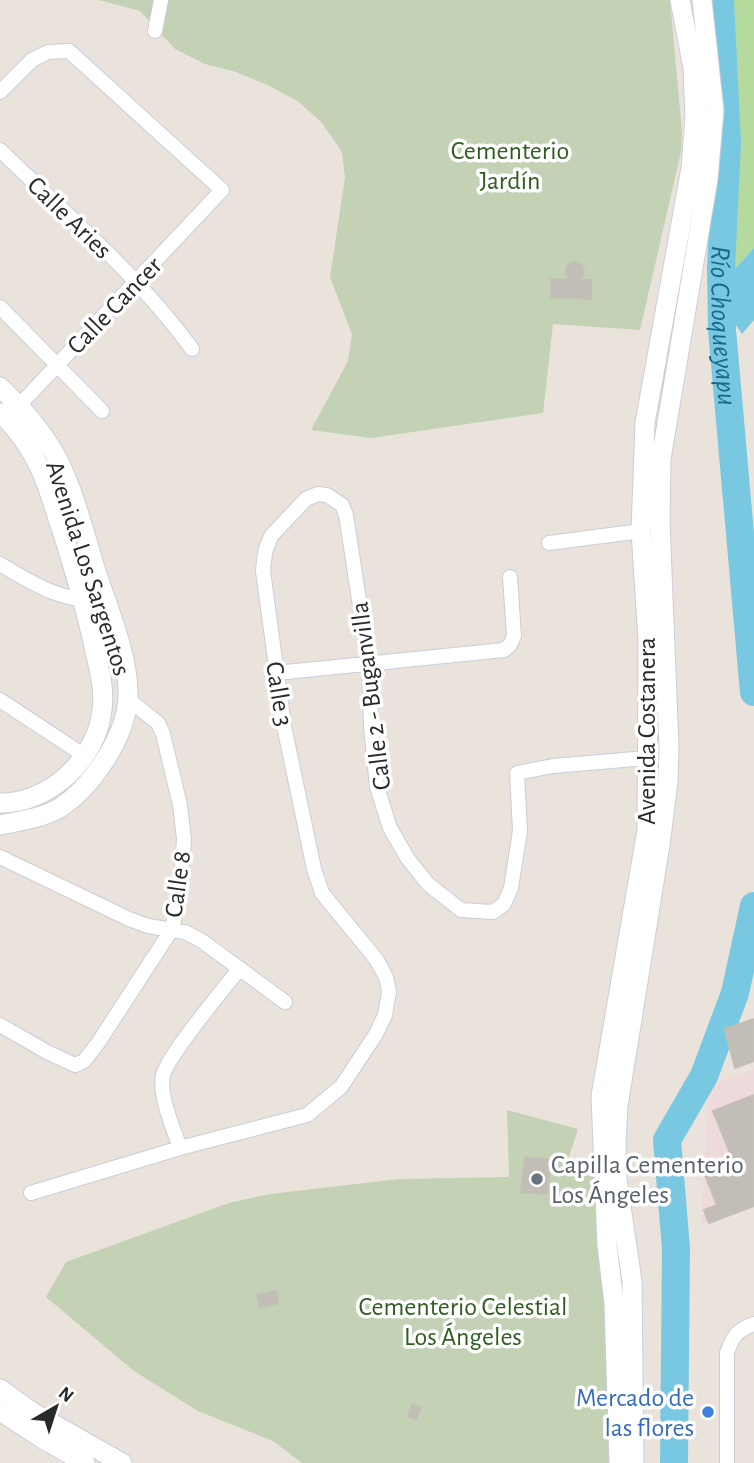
<svg xmlns="http://www.w3.org/2000/svg" width="754" height="1463" viewBox="0 0 754 1463" font-family="'Alegreya Sans',sans-serif">
<rect width="100%" height="100%" fill="#e9e3dc"/>
<!-- medical -->
<path fill="#efdadb" d="M754,1069V1205L701,1225L709,1085Z"/>
<!-- green -->
<path fill="#b4db9d" d="M722,0H754V248L714,292L726,127Z"/>
<!-- cemetery -->
<path fill="#c3d1b5" d="M99,0H670L682,132L681,152L640,330L553,324L543,413L371,438L311,430L348,361L352,334L330,277L345,178L342,152L322,123L299,102L268,85L233,71L205,64L175,49L140,11Z
M507,1110L578,1129L564,1172L583,1176L592,1173L597,1181L612,1324L611,1463H302L273,1441L198,1411L134,1371L46,1297L66,1262L229,1203L270,1194L399,1179L509,1177Z"/>
<!-- water -->
<path fill="#79c8e1" d="M754,248V320L742,334L714,292Z"/>
<g fill="none" stroke-linecap="round" stroke-linejoin="round">
<!-- river -->
<g stroke="#79c8e1" stroke-width="28">
<path id="s1" d="M720,0L727,142L721,269L722,330L754,692"/>
<path d="M674,1463L676,1248L667,1140L704,1076L735,993L754,906"/>
</g>
</g>
<!-- building -->
<path fill="#c2beb7" stroke="#c4bfb6" stroke-width="2" d="M566 271a9 9 0 1 1 18 0a9 9 0 1 1-18 0Z
M551,279L591,280V299L551,297Z
M754,1019V1061L735,1068L725,1029Z
M754,1095V1206L709,1223L704,1210L717,1205L703,1170L732,1158L713,1111Z
M525,1157L550,1160L547,1194L521,1192Z
M276,1291L278,1303L260,1307L257,1295Z
M412,1404L421,1408L416,1420L408,1416Z"/>
<g fill="none" stroke-linecap="round" stroke-linejoin="round">
<!-- minor casing -->
<g stroke="#cacdd9" stroke-width="16">
<path id="minor" d="M155,31L161,0
M0,92L32,60L48,52L69,51L222,190L12,413
M0,150C66,214 138,275 192,349
M0,307L102,411
M549,543L641,531
M0,564C35,585 63,603 105,600
M276,673L504,650L510,645L514,636L510,577
M0,700L85,756
M0,857L129,919L148,926L185,932L202,941L285,1002
M0,1025L47,1052L75,1065L84,1061L98,1043L172,929L180,895L184,839L180,805L163,734L158,723L128,699
M180,1148C173,1127 159,1097 163,1075C168,1055 224,989 239,969
M31,1193L180,1148L307,1115L341,1087L376,1034L385,1015L389,992L386,977L376,959L322,893L314,869L284,726L263,571L265,552L271,536L306,499L318,494L327,495L342,505L346,515L369,665L371,727L377,787L390,828L408,859L428,884L461,910L493,912L504,904L511,888L520,831L517,773L553,766L647,758
M727,1463V1353C732,1337 738,1329 754,1324"/>
</g>
<!-- secondary casing -->
<g stroke="#cacdd9" stroke-width="21">
<path id="secondary" d="M0,387C23,409 45,433 59,462C75,495 84,532 95,568C107,606 129,656 128,696C127,735 93,786 61,807C44,818 19,821 0,825
M0,413C16,427 28,445 38,464C49,486 55,511 63,534C75,572 86,609 94,647C99,669 105,689 102,710C97,759 49,804 0,803
M0,1389L32,1412L122,1463
M0,1411L43,1439L85,1463
M619,1463L614,1303L607,1245L601,1096L647,830L648,640L641,531L645,423L691,168L695,118L693,68L680,0
M634,1463L632,1281L617,1179L616,1144L618,1106L660,845L668,782L669,747L660,521L661,459L708,179L714,111L702,0"/>
</g>
<!-- minor -->
<use href="#minor" stroke="#fff" stroke-width="14"/>
<!-- secondary -->
<use href="#secondary" stroke="#fff" stroke-width="19"/>
</g>
<!-- markers -->
<circle fill="#6b7280" stroke="#fff" stroke-width="2.5" cx="537" cy="1179" r="7"/>
<circle fill="#3f7fe0" stroke="#fff" stroke-width="2.5" cx="708" cy="1412" r="7"/>
<g text-anchor="middle" stroke-width="7" stroke-linejoin="round" paint-order="stroke">
<!-- park labels -->
<g font-size="26" fill="#2f5d21" stroke="#fff">
<text x="510" y="159">Cementerio<tspan x="510" dy="30">Jardín</tspan></text>
<text x="463" y="1315">Cementerio Celestial<tspan x="463" dy="30">Los Ángeles</tspan></text>
</g>
<!-- street labels -->
<g font-size="26" fill="#292929" stroke="#fff">
<text transform="translate(70 217) rotate(44)" y="9">Calle Aries</text>
<text transform="translate(114 305) rotate(-46)" y="9">Calle Cancer</text>
<text transform="translate(89 568) rotate(72)" y="9">Avenida Los Sargentos</text>
<text transform="translate(280 694) rotate(81)" y="9">Calle 3</text>
<text transform="translate(370 696) rotate(-97)" y="9">Calle 2 - Buganvilla</text>
<text transform="translate(646 731) rotate(-90)" y="9">Avenida Costanera</text>
<text transform="translate(177 884) rotate(-82)" y="9">Calle 8</text>
</g>
<!-- worship labels -->
<g font-size="26" fill="#5b616d" stroke="#fff" text-anchor="start">
<text x="551" y="1173">Capilla Cementerio<tspan x="551" dy="30">Los Ángeles</tspan></text>
</g>
<!-- shop labels -->
<g font-size="26" fill="#366cbe" stroke="#fff" text-anchor="end">
<text x="694" y="1406">Mercado de<tspan x="694" dy="30">las flores</tspan></text>
</g>
<!-- water labels -->
<g font-size="28" font-style="italic" fill="#1b678a" stroke="#fff">
<text dy="10" stroke="none"><textPath href="#s1" startOffset="326">Río Choqueyapu</textPath></text>
</g>
</g>
<!-- north arrow -->
<g transform="translate(56 1407) rotate(39)" stroke="#ffffff" stroke-width="5" paint-order="stroke">
<path d="M0-5L12 26L0 18L-12 26Z" fill="#292929"/>
<text y="-10" font-size="19" font-weight="bold" text-anchor="middle" fill="#292929">N</text>
</g>
</svg>
